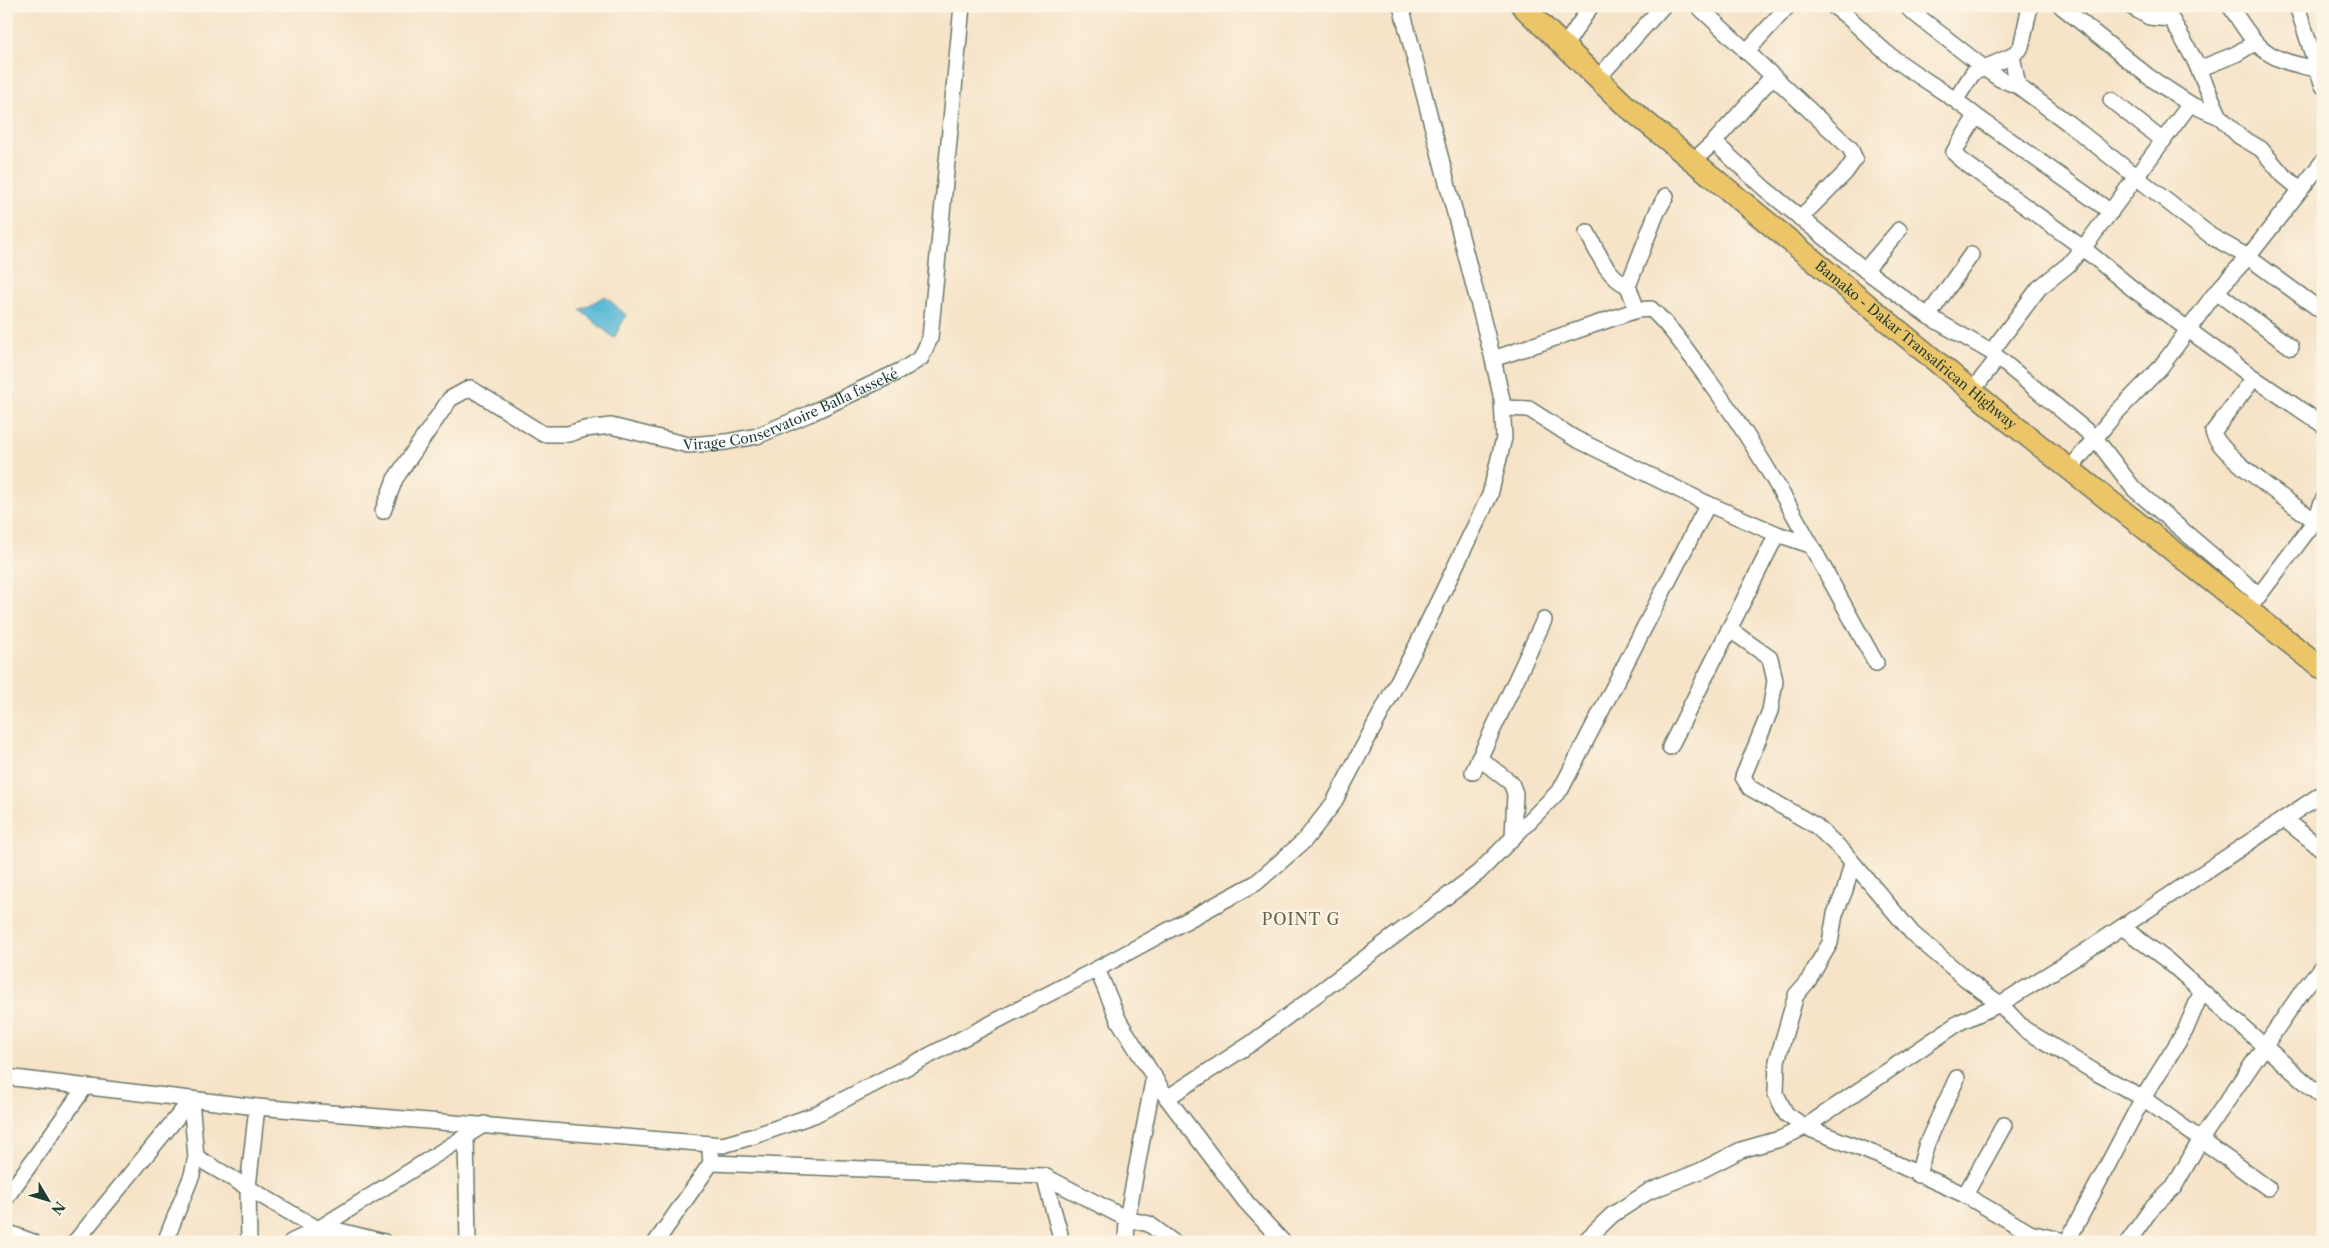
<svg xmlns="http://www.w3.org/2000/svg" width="2329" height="1248" viewBox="0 0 2329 1248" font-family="'Libre Caslon Text',serif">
<rect width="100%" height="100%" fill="#fcf5e5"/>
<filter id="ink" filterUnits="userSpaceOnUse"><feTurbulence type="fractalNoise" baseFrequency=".02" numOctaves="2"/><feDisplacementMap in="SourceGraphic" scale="10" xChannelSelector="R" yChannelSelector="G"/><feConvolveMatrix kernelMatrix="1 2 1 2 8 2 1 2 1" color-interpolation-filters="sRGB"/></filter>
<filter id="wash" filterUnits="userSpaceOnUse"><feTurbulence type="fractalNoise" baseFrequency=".0096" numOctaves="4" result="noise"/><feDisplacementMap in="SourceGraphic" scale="20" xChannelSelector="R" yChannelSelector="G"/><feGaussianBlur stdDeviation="1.12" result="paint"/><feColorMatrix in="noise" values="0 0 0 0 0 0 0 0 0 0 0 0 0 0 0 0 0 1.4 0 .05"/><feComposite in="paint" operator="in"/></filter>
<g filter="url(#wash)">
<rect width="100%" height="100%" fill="#f6e3c8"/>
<!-- water -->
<path fill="#56b8d4" stroke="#3a7a84" d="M605,296L626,315L614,338L580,310Z"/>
</g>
<g filter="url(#ink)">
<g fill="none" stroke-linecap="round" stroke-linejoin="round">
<!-- minor casing -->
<g stroke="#6a7768" stroke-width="18">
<g id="minor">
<path d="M1698,6L1850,148L1855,159L1845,173L1800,218"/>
<path d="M1833,6C1854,19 1869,39 1888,54C1916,76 1949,93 1976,116L2111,212"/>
<path d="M2061,6L2149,77L2190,104L2220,117"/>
<path d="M2130,6L2149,17L2170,19"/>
<path d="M2164,6L2194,59L2220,117L2239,136L2261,149L2283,175L2300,189"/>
<path d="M2230,6C2251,38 2260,57 2299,65C2307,67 2315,70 2323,67"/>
<path d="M2297,6L2323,86"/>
<path d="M1910,10L1984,68L2000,79L2018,86L2068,123L2211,236L2248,257L2323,312"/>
<path d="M1564,47L1591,6"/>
<path d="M1746,52L1788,6"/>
<path d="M2012,56L2018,86"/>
<path d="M2199,69L2236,54L2254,43"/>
<path d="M1598,78L1663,6"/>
<path d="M1956,99L1973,73L2012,56L2021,47L2030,6"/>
<path d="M2111,100L2163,141"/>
<path d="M1976,116L1954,152L1961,160L2083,248L2133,289L2254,378L2323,425"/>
<path d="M1714,142L1765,189L1865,270L1928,316L1991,352L2095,438L2134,489L2259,595"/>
<path d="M1693,161L1714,142L1772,77"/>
<path d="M1587,232C1598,252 1606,276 1628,286L1637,310"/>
<path d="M1865,270L1899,230"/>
<path d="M1628,286L1657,212L1666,196"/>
<path d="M2216,292L2291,347"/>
<path d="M1928,316L1971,255"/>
<path d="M1991,352L2039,288L2068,265L2091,238L2190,104"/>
<path d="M1493,359L1637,310L1651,309C1672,328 1687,351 1704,374C1771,463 1821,566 1876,663"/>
<path d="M2254,378L2213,432C2219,455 2293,504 2315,521"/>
<path d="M1972,391L1997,359"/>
<path d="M1503,408L1529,409L1574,438L1708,504L1777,534L1810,545"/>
<path d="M2069,470L2115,414L2160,368L2216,292L2248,257L2323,161"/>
<path id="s1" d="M383,511L395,479L450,399L470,388L543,434H568L585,429L611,426L688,445L726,442L757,436L809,414L902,370L921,358L930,338L962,6"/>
<path d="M2254,602L2315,521L2323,500"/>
<path d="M1729,629L1770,658L1775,681L1770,711L1743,777L1750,788L1816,826L1843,851L1913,934L1966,979L2000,1004L2024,1029L2095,1072L2143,1098L2268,1188"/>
<path d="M1670,747L1777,534"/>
<path d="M1479,758L1511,783L1515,793L1513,838"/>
<path d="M1473,772L1544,620"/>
<path d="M2284,819L2323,850"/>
<path d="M1852,863L1845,890L1835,914L1830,943L1808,981L1796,995L1777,1061L1776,1094L1786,1114L1805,1127L1877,1155L1965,1195L2030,1233L2068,1242"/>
<path d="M2122,927L2168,961L2323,1098"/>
<path d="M1097,969L1119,1021L1167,1098L1246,1202L1283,1242"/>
<path d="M6,1077L257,1107L723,1145L751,1137L814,1115L1097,969L1256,883L1304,841L1333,804L1416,647L1490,495L1504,438L1502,400L1493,359L1401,6"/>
<path d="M1167,1098L1252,1043L1478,873L1561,789L1708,504"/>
<path d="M466,1136L468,1242"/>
<path d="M196,1157L318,1229L340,1231L384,1242"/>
<path d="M711,1163L1044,1176L1127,1219L1149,1224L1173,1242"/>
<path d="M1918,1175L1927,1143L1957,1078"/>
<path d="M1044,1176L1060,1234L1059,1242"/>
<path d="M1965,1195L2004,1125"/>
<path d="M6,1198L85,1087"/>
<path d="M6,1232L33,1242"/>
<path d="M75,1242L191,1100"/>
<path d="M165,1242L192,1175L196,1157L191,1100"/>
<path d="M249,1242L248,1187L257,1107"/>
<path d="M291,1242L318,1229L485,1124"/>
<path d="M656,1242L711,1163L710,1153"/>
<path d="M1126,1242L1127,1219L1154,1076"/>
<path d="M1584,1242L1612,1215L1648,1192L1700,1171L1741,1150L1780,1139L1805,1127L1960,1022L2000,1004L2080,955L2323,793"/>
<path d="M2067,1242L2143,1098L2185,1031L2202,991"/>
<path d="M2128,1242L2151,1209L2174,1187L2201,1139L2303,990L2323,965"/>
</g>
</g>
<!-- highway casing -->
<g stroke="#6a7768" stroke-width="24">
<g id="highway">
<path id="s2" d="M1522,6L1624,104L1693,161L2006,419L2323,669"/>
</g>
</g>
<!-- minor -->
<use href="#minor" stroke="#fff" stroke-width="15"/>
<!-- highway -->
<use href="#highway" stroke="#edc569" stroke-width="21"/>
</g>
</g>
<g text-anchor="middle" stroke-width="4.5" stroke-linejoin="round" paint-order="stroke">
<!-- street labels -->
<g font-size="14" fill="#1f3d34" stroke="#fcf5e5">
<text dy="5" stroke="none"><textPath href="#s2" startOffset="520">Bamako - Dakar Transafrican Highway</textPath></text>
<text dy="5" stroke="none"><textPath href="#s1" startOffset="498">Virage Conservatoire Balla fasseké</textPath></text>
</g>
<!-- quarter labels -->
<g font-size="16" letter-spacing="1" fill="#656449" stroke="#fcf5e5">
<text x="1301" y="925">POINT G</text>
</g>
</g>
<!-- margin -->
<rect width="2329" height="1248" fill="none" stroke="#fcf5e5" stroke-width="25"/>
<!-- north arrow -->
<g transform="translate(48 1200) rotate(128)" stroke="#fcf5e5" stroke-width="4" paint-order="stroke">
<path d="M0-4L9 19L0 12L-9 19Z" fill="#1f3d34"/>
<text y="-8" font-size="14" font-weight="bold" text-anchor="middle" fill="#1f3d34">N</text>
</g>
</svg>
